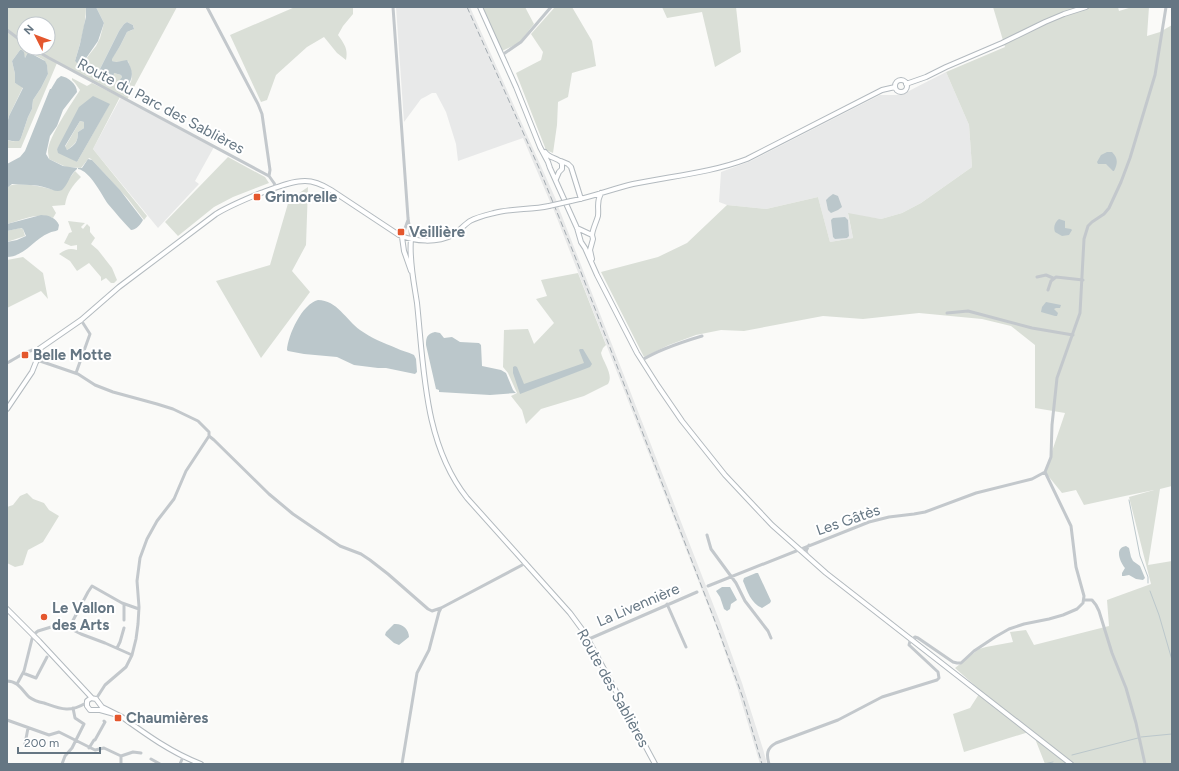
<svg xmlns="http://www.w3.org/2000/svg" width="1179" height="771" viewBox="0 0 1179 771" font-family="Figtree,sans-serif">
<rect width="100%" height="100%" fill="#fafaf8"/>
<!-- built -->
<path fill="#e8e9e9" d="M396,7H470L557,202L551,204L523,138L458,161L456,144L446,112L436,93H432L425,97L421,99L404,122Z
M946,72L969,125L972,167L921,203L902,213L881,219L848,214L853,238L830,242L818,197L766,209L727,205L719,202L721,172L751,161L880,95H901Z
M121,97L214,147L195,181L199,184L158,228L93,149Z
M558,206L720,622L742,683L763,749L767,764H760L737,687L717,629L553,208Z"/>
<!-- green -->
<path fill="#dadfd7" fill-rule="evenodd" d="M7,7H86C86,25 80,44 75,61L82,64L96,46L100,38L104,23L96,7H177L127,100L57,63L21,148H7V140C12,142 17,142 21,138L28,117L32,109L33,100L41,88L48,74L47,66L44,60L31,53L27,54L25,58L23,51L20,50L12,61L15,74V83L23,87L9,116L7,124L8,110L7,105ZM127,22L133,25L134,28L132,30L127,32L120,46L112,58V61L115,62L128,61C132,72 136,84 122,90L117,88L119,82L122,77L121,75L114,73C113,79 116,81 108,84L100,79L97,75L119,31L124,24ZM24,24H48V48H24Z
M295,7H353V14L343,26L338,35C345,45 348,49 346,60L337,53L324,37L307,47L276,75L267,100L261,102L230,35Z
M482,7H525L534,24L519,43L502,51Z
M555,7H572L592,41L596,66L572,73L568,97L558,102L557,125L553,153L546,150L516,73L541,60L543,52L531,34Z
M662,7H736L741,52L715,67L702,12L667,18Z
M993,7H1118L1119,11L1132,7H1149L1147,36L1160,32L1172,25V486L1160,489L1148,565L1172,561V764H1045L1032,731L964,752L953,714L970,708L981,691L955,668L979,649L986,647L1013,642L1010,632L1026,630L1034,645L1109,626L1107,600L1151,584L1129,497L1154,490L1125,496L1084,505L1076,490L1062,493L1045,472L1065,413L1035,408V345L1011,326L982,319L919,313L863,319L823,316L744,331L721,330L696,335L669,345L644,357L601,272L658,257L687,243L727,205L766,209L818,197L830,242L853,238L848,213L881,219L902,213L921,203L972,167L969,125L946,72L1005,47Z
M72,78L87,86L92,83L120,97L93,149L147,216L144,220L128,199L91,159L89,158L81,168L66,167L49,159C49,157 48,154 48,152C47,139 72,103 80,90L75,83L72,80ZM93,97L109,105L77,162L57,149Z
M80,121L84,122V128L78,132C78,142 75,144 67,150L65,147Z
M228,157L265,177L269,183L233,197L214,207L178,236L165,222Z
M75,171L81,177C72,186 67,193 65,205L52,206L56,213L53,218C38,212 22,220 7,224V188C13,180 44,187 54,190L69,179Z
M308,187L306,245L292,271L310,292L261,358L216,281L270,265L289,200Z
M68,221L85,223L81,227L83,229L87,224L90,227V232L95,238L91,244L98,250L112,268L117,280L114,283H111L106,278L101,281V277L89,263L77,271L70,261L59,254C66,249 70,248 77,250V245L71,246L64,243L69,233L72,232Z
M20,228L23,229L25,236L7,242V231Z
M23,257L43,273L48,299L41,291L7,308V260Z
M578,273L606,345L603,348L601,353C603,362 614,375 608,384L584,396L541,409L526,424L522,410L511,396L517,393L508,373L503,367L504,330L528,329L534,344L554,323L536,299L547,296L541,280Z
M27,493L33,499L44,503L49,510L59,516L43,542L28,550L23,565L15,567L7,563V507L13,505L20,496Z"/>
<!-- water -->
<path fill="#bbc7cb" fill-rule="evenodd" d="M86,7H96L104,23L98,41L82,64H78L75,61L80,44L84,25L86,17Z
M127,22L133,25L134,29L127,32L120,46L112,59V61L116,62L127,60C133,71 134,76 127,87L120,90L117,87L119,81L122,77L121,75L114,73C113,78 116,82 108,84L100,79L97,75L119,31L124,24Z
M20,50H22L24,52L25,58L27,54L30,53L45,61L47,65L48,74L41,88L33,100L32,109L28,117L21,138L19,141H12L7,140V124L9,116L23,88L15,83V74L12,61Z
M61,76C68,77 77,84 77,92L63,110L57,126L50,136L46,154L49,159L63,166L77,168V169C70,174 68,185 62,190C57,193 51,189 47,188C36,184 23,185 12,184L7,188V164L20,157L25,151L50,89H51L57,79Z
M93,96L110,104L77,162L58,153L57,149L79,107ZM80,121L84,122V128L78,132C78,142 75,145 67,150L65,146Z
M1107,152H1112C1118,158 1118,163 1114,171H1113L1106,164H1098L1097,162L1101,155Z
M88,159L92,160L120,190L143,220C141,224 136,230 131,230C123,222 116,213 108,204C101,194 90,171 78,169V168H82Z
M833,194L838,196L842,207L838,210L831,213L828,210L826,200L829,197Z
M41,215C49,215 56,218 59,225L58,230C55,232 52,231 49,233C34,239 24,257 7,257V242L17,240L26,236L23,229L21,228L7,231V224Z
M845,217L848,220L849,236L847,238L835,239L833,237L831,220L833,218Z
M1059,219L1065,221V228L1071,229L1072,230L1069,235L1062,236L1055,232C1053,227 1055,222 1059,219Z
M318,300C337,300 346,320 360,330C371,338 384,343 396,348C402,351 408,352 414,355L416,359L417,372L415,374L386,368H378L354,365L337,357L304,354L288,351L287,350C288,335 302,304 318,300Z
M1046,302L1061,305L1060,308H1056L1054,309L1058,313L1057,316H1055L1041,312L1042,307Z
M435,332L440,333L444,338L452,337L460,342L479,343L481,345L482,366L501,370L506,373L513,390L516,393L490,395L439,392V390L436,389L426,345C426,337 427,334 435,332Z
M580,349H583L592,364L590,367L520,394L513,373V367L515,366L517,367L524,384L584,363L579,350Z
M1126,546L1129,548L1131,557L1133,561L1140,566L1145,578L1143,580L1136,579L1129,575L1124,576H1122V573L1125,568C1120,562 1114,548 1126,546Z
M756,573H758L771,601L770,603L762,608C751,604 747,590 743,581L744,578Z
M722,587H730L737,600L731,604L730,609L727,611L724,609L720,597L716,591Z
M394,624C402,623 409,629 409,637L399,645L394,643L385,635L386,632Z"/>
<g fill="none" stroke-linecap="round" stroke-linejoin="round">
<!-- stream -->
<path stroke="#bbc7cb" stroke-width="1" d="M1129,500L1140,556L1148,577V583
M1150,591L1159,615L1172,660
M1141,737L1172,734
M1072,755L1138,738
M1044,764L1053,762"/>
<!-- secondary casing -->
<g stroke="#b3babf" stroke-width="6">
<path id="secondary" d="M480,7L516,87L540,147L548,162L550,168L577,228L581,242L585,248L597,275L637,353L658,386L682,421L725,475L772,525L826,573L1071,764
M895 86a6 6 0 1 1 12 0a6 6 0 1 1-12 0Z
M906,84L926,77L946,67L1002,43L1045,22L1064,14L1086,7
M545,152C550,159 557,157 562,163V169L559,172L556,179
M561,161L568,164L571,167L581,199
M571,201C592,197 612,189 633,184C671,176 710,173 747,159L882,90L895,87
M577,228L592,235L593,239L590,250L592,259
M592,235C593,228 596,223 598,216C599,206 596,203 601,193
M402,237L404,251L411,271
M411,239C409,260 414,283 417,303C424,369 424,444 467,498L570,613L584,632L655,764
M7,409L32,372L36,362L38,359L39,349L81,320L119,287L216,214C229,206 244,200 258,194C273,189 289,181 305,181C315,181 323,185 331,190L399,235C415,242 437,243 453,235C459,231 464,225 470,221C477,217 486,215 494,213C512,208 531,210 549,206
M7,609L39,641L92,698
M118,715L100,710H90L87,706V701L91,698L96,699L102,707L122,717C147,735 172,753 201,764"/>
</g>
<!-- street -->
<path stroke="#c3c8cc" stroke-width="3" d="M207,7L258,104L262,114L270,170L269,176
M393,7L408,218L411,239
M7,30L24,43
M32,48L49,58L269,176L274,183L276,187
M502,55L521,42L551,7
M402,237L408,220
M1037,277L1046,275L1053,278
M1048,290L1051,281L1056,277L1083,280
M947,313L968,311L1032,328L1073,335
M38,359L40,361L78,374L95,385L113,392L157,404L173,409L198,421L209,432V436L214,440L269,494L293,514L340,546L361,554L370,560L388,574L428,609L432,611L441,608
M642,360C660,349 682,342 702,336
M7,363C17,358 28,349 39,349
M76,373L90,334L81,320
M707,535L711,549L736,583L745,601L768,631L771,638
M808,556L806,551L809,545
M708,586L869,522L889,517L914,514L925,512L976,493L1032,479L1045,472L1051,457L1052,425L1057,378L1080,313L1084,239L1088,226L1092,222L1104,214L1109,208L1121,182L1130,158L1155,75L1166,7
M1084,600H1092L1096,605L1099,611L1112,653L1126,688L1136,723L1145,764
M124,604V620
M667,604L686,647
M69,628L88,592L92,586L122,603L139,609
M589,639L697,592
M117,648L120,642L124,628
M23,673L36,678L47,657
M7,681C18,681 22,690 29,697C33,700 39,702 44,703C61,709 69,713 86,703
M17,684L24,671L33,635L38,631L61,624L81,634L105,643L132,655
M96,699L105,685L126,667L132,655L136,639L138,624L139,607L137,581L140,558L147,539L157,521L174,499L186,471L209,436
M7,720L49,735L59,732L95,750L104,748L121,756V764
M25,744L28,728
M89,748L94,740H95L105,722L104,721
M121,756L133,752L141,753
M151,759L160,764
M62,764L65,756L72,748L84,724L75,718L73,708
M180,764L183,757
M402,764L417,673L429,650L439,612L441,608L526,563
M769,764C766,754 767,748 776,743L838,720L882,697L937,680L939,678L938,672L909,645L910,641L915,637L918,638L953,662L957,663H961L974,651L995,637L1009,629L1024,624L1049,619L1063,615L1077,609L1083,603L1084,596L1076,567L1071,526L1045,472"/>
<!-- secondary -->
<use href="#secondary" stroke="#fff" stroke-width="4"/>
<!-- rail -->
<path stroke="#a2aab0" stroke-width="1" stroke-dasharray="6 3" stroke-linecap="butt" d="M467,7L539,168L574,254L718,629L743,698L762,764"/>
<!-- secondary-bridge casing -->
<g stroke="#b3babf" stroke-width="6" stroke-linecap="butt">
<path id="secondary-bridge" d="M549,206L571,201"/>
</g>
<!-- secondary-bridge -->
<use href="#secondary-bridge" stroke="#fff" stroke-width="4"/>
</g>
<!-- markers -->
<g fill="#e4572e" stroke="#fff" stroke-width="1.5">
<rect x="253" y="193" width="8" height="8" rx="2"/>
<rect x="397" y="228" width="8" height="8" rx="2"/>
<rect x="21" y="351" width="8" height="8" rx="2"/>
<circle cx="44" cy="617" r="4"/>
<rect x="114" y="714" width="8" height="8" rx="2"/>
</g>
<g text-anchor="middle" stroke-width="4" stroke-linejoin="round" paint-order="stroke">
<!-- street labels -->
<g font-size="15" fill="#657683" stroke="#fff">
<text transform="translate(161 106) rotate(28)" y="5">Route du Parc des Sablières</text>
<text transform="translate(848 520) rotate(-19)" y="5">Les Gâtès</text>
<text transform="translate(638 605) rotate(-23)" y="5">La Livennière</text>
<text transform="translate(613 688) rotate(61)" y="5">Route des Sablières</text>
</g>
<!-- poi labels -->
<g font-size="15" font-weight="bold" fill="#657683" stroke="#fff" text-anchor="start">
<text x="265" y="202">Grimorelle</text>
<text x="409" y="237">Veillière</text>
<text x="33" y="360">Belle Motte</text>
<text x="52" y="613">Le Vallon<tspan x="52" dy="17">des Arts</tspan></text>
<text x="126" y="723">Chaumières</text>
</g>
</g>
<!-- border -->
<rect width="1179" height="771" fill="none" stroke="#657683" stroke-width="16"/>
<!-- north arrow -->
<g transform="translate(36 36) rotate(312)"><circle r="19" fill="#ffffff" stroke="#c1c8cd"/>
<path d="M0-3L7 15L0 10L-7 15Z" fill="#e4572e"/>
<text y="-6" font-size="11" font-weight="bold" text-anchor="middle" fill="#657683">N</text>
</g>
<!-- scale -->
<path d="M18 747v6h82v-6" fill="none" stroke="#657683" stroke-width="2"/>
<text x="24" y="747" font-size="12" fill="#657683" stroke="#ffffff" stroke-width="3" paint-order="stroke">200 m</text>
</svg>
